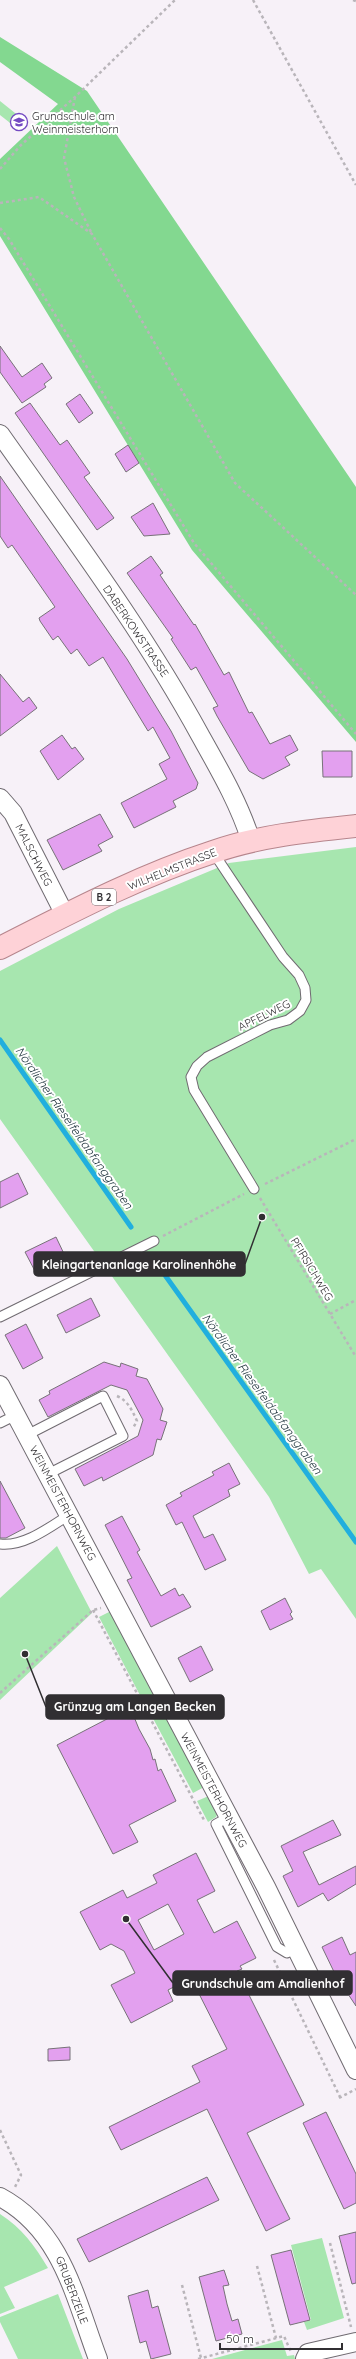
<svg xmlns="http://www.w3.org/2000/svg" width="356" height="2359" viewBox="0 0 356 2359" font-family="Quicksand,sans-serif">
<rect width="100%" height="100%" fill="#f7f1f8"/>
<!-- green -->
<path fill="#a7e6af" d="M0,101L20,117L14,126L0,115Z
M356,847V1619L321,1569L309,1574L269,1497L0,1119V971L119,909L229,863Z
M57,1546L92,1613L0,1700V1598Z
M113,1610L157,1693L143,1701L99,1617Z
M162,1702L206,1786L193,1793L148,1709Z
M211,1795L219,1810L216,1817L208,1822L197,1801Z
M0,2214C22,2228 35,2246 48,2268L4,2287L15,2308L0,2314Z
M322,2238L344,2318L307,2330L304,2322L311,2320L291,2245Z
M58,2294L83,2359H18L0,2322V2317Z
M282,2340L287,2356L294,2355L295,2359H212Z"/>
<!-- forest -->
<path fill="#83d890" d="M0,37L87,91L356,487V742L192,550L0,236V159L58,104L0,62Z"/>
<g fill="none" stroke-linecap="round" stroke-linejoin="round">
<!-- stream -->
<path stroke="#21afde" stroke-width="5" d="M0,1040L131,1227
M152,1257L356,1542"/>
</g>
<!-- building -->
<path fill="#e3a0ef" stroke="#777278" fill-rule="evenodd" d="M0,346L22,377L42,363L52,378L44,384L46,387L22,403L0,372Z
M80,394L93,413L79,423L66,404Z
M30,403L60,445L67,440L90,473L84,477L114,518L97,530L15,413Z
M128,445L139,463L126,472L115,454Z
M0,476L127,659L171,731L198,783L196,789L173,801L176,807L134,828L121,803L167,779L159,764L170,758L153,727L148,731L103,657L89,666L77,649L71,654L58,636L53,640L40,621L39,618L55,607L12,545L8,548L0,536Z
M153,503L170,534L144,536L131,517Z
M151,556L163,573L160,575L194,625L195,624L224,675L229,672L249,713L252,712L270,744L290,735L298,750L285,757L290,765L263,779L249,771L217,716L213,708L218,706L196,667L191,670L171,639L173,638L127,573Z
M0,674L23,702L29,697L37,708L0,736Z
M62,735L72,749L75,747L84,759L58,780L40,751Z
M322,751H352V777H323Z
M100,814L113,837L98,845L102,851L63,870L47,840Z
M18,1173L28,1194L0,1208V1182Z
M56,1237L66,1258L36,1273L25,1252Z
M91,1298L100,1316L66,1333L57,1315Z
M26,1324L43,1358L23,1369L5,1335Z
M104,1362L120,1367L121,1363L138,1369L136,1376L147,1379L163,1409L160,1420L167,1422L161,1440L157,1439L153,1455L103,1481L102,1477L84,1486L75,1469L138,1436L143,1420L127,1390L111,1385L48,1417L39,1400L50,1394L49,1391Z
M229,1463L240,1484L228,1490L230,1496L193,1516L204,1538L213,1534L226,1560L205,1570L182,1522L176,1525L166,1505L182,1496L180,1493L214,1475L212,1472Z
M0,1481L25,1528L6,1538H0Z
M122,1516L140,1550L137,1552L161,1596L175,1588L179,1596L183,1594L191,1607L151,1627L127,1580L132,1578L105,1525Z
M285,1598L292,1612L290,1614L293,1619L270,1630L261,1611Z
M201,1646L213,1670L190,1682L178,1658Z
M130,1707L139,1729L150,1749L153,1760L155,1759L158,1771L161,1769L176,1801L129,1825L138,1842L113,1854L57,1745Z
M333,1820L341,1835L303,1852L319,1885L356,1866V1884L328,1901L323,1893L298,1907L283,1876L293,1871L281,1846Z
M196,1853L215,1891L197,1900L214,1933L237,1921L256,1958L240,1966L242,1969L237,1971L304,2105L247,2133L290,2219L266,2231L207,2109L121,2150L109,2127L200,2082L192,2066L227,2049L191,1978L168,1990L173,2001L131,2023L111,1985L135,1973L124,1951L111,1944L100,1950L80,1912L123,1890L127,1898L157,1883L153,1875ZM168,1904L184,1934L154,1950L138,1920Z
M342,1937L350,1955L356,1952V2006L336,1976L322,1947Z
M70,2047V2060L48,2061V2049Z
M326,2112L356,2174V2203L344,2209L303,2123Z
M207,2177L219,2200L89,2262L77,2239Z
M356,2232V2283L352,2284L339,2236Z
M291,2250L310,2320L290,2325L271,2255Z
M224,2270L229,2285L223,2286L227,2304L232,2321L238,2319L242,2334L216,2341L199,2277Z
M148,2290L152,2308L158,2306L171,2354L151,2359L146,2341L140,2343L128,2296Z"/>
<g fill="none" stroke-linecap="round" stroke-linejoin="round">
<!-- service casing -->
<g stroke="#706b71" stroke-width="11">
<path id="service" d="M213,852L283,957L299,975L305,988L306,1000L300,1011L288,1020L270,1025L207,1057L197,1066L191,1077L194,1090L254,1189
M0,1317L154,1241
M0,1423L16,1415
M27,1435L103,1396L123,1436L48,1474
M0,1544C24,1547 50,1527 69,1515
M229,1817L216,1824L277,1947L287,1953L296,1949"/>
</g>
<!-- minor casing -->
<g stroke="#706b71" stroke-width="20">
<path id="minor" d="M0,434C69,532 142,629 200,735C219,769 239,803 251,841
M0,798L13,813L65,915
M0,1385L266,1887L356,2070
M0,2197C62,2230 75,2298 98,2359
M305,2359L308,2353L356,2342"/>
</g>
<!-- primary casing -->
<g stroke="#b6858c" stroke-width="24">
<path id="primary" d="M0,948C69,913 139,876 213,852C259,836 308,831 356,826"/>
</g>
<!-- path -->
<path stroke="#b9b5ba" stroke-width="2.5" stroke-dasharray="3 3" stroke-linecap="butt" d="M253,0L356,185
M353,0L356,1
M75,97L64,158L74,197L91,232
M0,169L21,145L75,97L175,0
M0,203L39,197L92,234L235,483L356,595
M0,228L9,239L194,543L356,734
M265,1184L356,1139
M260,1198L356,1357
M163,1236L244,1194
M330,1314L356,1300
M117,1396C128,1401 132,1410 137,1421L133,1428
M93,1610L204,1820
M0,1693L93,1610L101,1608
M274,1960L340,2097
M339,2098L356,2089
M0,2130L21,2175L15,2187
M330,2243L351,2327
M257,2266L276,2338
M182,2285L201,2358
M198,2359L284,2336L291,2352"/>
<!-- service -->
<use href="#service" stroke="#fff" stroke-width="9"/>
<!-- minor -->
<use href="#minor" stroke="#fff" stroke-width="18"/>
<!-- primary -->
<use href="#primary" stroke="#fed2d7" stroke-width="22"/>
</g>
<!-- icons -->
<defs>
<g id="school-ring" transform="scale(0.9)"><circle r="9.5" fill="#fff" stroke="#744ac2" stroke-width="1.5"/><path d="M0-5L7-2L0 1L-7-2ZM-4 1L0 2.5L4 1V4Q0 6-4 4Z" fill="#744ac2"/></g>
</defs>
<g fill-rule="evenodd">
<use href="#school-ring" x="19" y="122"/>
</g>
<g text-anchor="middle" stroke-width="4" stroke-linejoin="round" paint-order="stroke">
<!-- shield labels -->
<rect fill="#fff" stroke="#6f6d70" stroke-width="1" x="92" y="889" width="24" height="16" rx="3"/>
<g font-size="10" font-weight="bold" fill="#312f32">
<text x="104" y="901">B 2</text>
</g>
<!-- poi labels -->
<g font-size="11" fill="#312f32" stroke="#fff" text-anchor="start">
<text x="32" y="120">Grundschule am<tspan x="32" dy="13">Weinmeisterhorn</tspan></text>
</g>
<!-- street labels -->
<g font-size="11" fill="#312f32" stroke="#fff">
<text transform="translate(136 631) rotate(56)" y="4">DABERKOWSTRASSE</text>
<text transform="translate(34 855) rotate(63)" y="4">MALSCHWEG</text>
<text transform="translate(172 869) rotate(-22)" y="4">WILHELMSTRASSE</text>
<text transform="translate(264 1015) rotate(-26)" y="4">APFELWEG</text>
<text transform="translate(312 1269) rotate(59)" y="4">PFIRSICHWEG</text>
<text transform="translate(63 1503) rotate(62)" y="4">WEINMEISTERHORNWEG</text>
<text transform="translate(214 1790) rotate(62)" y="4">WEINMEISTERHORNWEG</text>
<text transform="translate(72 2290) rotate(69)" y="4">GRUBERZEILE</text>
</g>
<!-- water labels -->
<g font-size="12" font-style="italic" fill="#1a3039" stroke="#fff">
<text transform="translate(74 1128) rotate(55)" y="4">Nördlicher Rieselfeldabfanggraben</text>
<text transform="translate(262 1394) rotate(54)" y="4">Nördlicher Rieselfeldabfanggraben</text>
</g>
</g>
<!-- callouts -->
<path fill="none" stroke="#312f32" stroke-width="1.5" d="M262 1217L245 1264M25 1654L46 1707M126 1919L173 1983"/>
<g fill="#312f32" stroke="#fff" stroke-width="1.5">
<circle cx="262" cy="1217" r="4"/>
<circle cx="25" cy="1654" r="4"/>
<circle cx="126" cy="1919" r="4"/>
</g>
<g fill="#312f32" stroke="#312f32" stroke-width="1.5">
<rect x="34" y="1252" width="211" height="24" rx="4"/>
<rect x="46" y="1695" width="178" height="24" rx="4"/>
<rect x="173" y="1971" width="179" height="24" rx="4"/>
</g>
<g font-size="12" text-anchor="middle" font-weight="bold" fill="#fff">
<text x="139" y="1269">Kleingartenanlage Karolinenhöhe</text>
<text x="135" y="1711">Grünzug am Langen Becken</text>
<text x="263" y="1988">Grundschule am Amalienhof</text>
</g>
<!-- scale -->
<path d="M220 2343v6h122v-6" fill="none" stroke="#312f32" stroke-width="2"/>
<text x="226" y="2343" font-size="12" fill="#312f32" stroke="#ffffff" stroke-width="3" paint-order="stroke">50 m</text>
</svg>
